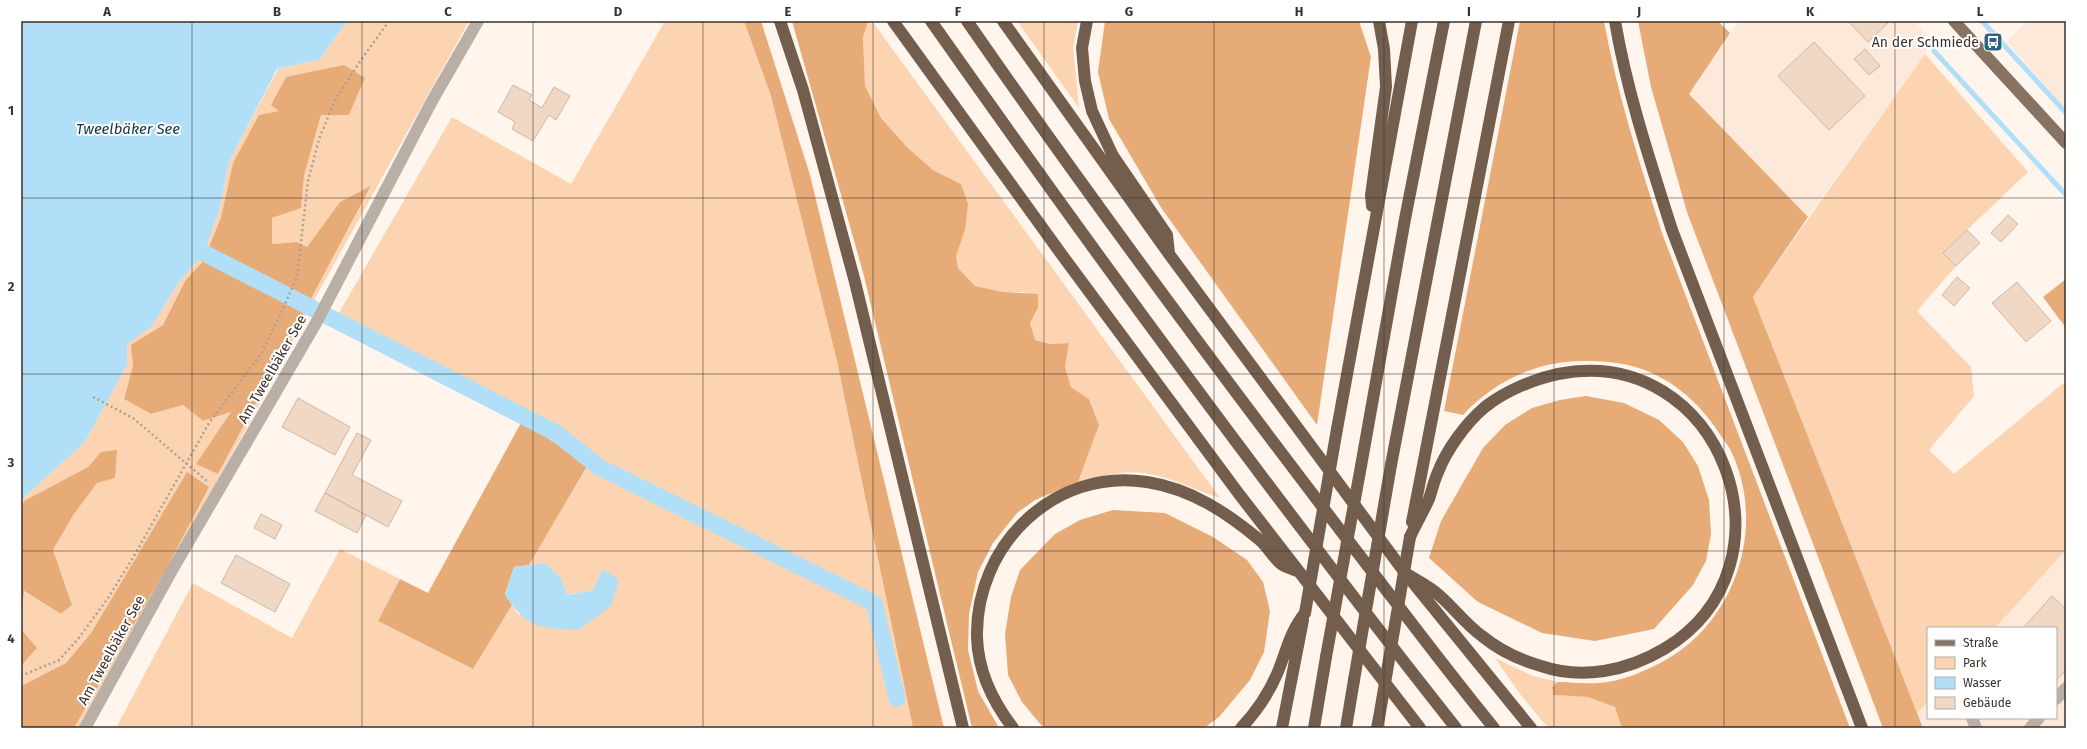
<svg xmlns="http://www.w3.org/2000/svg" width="2087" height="749" viewBox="0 0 2087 749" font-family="'Fira Sans',sans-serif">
<rect width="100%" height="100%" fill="#fff5ec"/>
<!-- built -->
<path fill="#fce9d9" d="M1739,21H1915L1930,41L1925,54L1808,217L1689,94Z
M2027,21H2066V109L2007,42Z
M2066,550V728H1923L1917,713L1928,702V718H2056V628H1995Z"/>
<!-- green -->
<path fill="#fcd4b2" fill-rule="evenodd" d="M347,21H469L308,311L271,384L79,728H74L166,569L187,472L91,633L66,663L21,686V666L37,648L21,629L23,591L61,614L72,605L53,550L74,514L97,483L101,452L88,467L24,501L21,509V500L85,442L127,365V344L152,326L179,282L204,253L219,211L229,162L278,69L320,59ZM365,78L349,115H321L304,176L301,208L272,218V244L297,242L307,247L340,202L371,187L218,474L196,464L232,412L203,421L183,405L151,414L124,399L133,366L132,345L163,325L185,281L204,260L221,217L233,163L279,111Z
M665,21H744L771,96L837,361L913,728H116L193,583L292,638L340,549L400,579L378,621L473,669L512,605L518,614L579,630L604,569L593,590L567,595L561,578L545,563L529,565L594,456L561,428L336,318L452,117L571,184Z
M868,21H872L1220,498C1195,490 1171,477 1144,473C1122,470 1099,477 1078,482L1099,425L1089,399L1071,387L1065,367L1069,343L1051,344L1035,340L1030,323L1038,308L1024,292H1003L975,286L958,268L956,256L965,230L961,184L933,170L908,148L881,118L865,86L863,37Z
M1017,21H1078L1073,47L1079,108Z
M1925,54L2028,172L1943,253L1956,266L1917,311L1971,367L1974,396L1929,450L1954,474L2066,381V550L1995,628H1928V702L1917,713L1753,297Z
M1495,658L1533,676L1558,682L1552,687L1553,695L1588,697L1616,707L1622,728H1548L1520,694Z"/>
<!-- forest -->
<path fill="#e7ab77" d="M744,21H761L810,175L944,728H913L837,361L771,96Z
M792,21H868L863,37L865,86L881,118L908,148L933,170L961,184L968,204L965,230L956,256L958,268L975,286L1003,292L1038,294V308L1030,323L1035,340L1051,344L1069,343L1065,367L1071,387L1089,399L1099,425L1078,482L1035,500L1017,513L993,543L978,572L969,614L968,650L978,691L999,728H972L864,276Z
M1105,21H1359L1371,57L1317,425L1162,209L1109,119L1098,72Z
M1520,21H1604C1617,94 1640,164 1662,233L1850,728H1622L1615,707L1588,697L1553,695L1552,687L1558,682C1571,682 1585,684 1598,683C1620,682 1643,672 1662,662C1736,623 1768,525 1730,449C1726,443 1721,436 1717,430C1699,403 1673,380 1642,369C1622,362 1603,361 1582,361C1537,361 1493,382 1463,415L1444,411Z
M1638,21H1718L1730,33L1689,94L1808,217L1753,297L1923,728H1883L1687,212L1651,87Z
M344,65L365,78L349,115H321L304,176L301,208L272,218V244L297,242L307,247L340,202L371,186L218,474L196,464L231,412L203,421L183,405L151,414L124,399L133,366L131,345L163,325L185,281L204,260L221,217L233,163L259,115L279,111L271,105L286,77Z
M2066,279V328L2043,297Z
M1586,396L1624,403L1659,420L1683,442L1698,466L1709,500L1711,534L1706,561L1693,585L1654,629L1595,641L1542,633L1478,602L1429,558L1441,521L1483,448L1505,425L1532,408L1560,400Z
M522,421L588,465L529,565L514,567L505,594L512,605L473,669L378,621L400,579L428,593Z
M117,450L115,478L97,483L74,514L53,550L72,605L61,614L24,591L21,617V509L24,501L88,467L101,452Z
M187,472L209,487L166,569L74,728H21V686L66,663L91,633Z
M1113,510L1165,513L1213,537L1247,560L1263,582L1270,611L1264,652L1250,680L1219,717L1204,728H1046L1041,725L1022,702L1008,675L1005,634L1011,597L1020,570L1055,534L1080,520Z
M21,629L37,648L21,666Z"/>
<!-- water -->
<path fill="#b1dff7" d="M21,21H347L320,59L277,69L229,162L219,211L204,253L179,282L152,326L127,344V365L85,442L21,500Z
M545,563L561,578L567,595L593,590L603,569L619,580L611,606L579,630C538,627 529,630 505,595L514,567Z"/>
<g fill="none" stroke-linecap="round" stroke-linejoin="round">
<!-- stream -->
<path stroke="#b1dff7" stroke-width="5" d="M1982,21L2066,113
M1934,51L2066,195"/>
<!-- canal -->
<path stroke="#b1dff7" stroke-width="17" d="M204,253L556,433L599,467L874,603L897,698"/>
</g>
<!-- building -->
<path fill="#f0d8c4" stroke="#ceb6a3" d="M1848,21H1886L1888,23L1868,42Z
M1814,42L1865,96L1829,130L1778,76Z
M1865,49L1880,66L1869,75L1854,59Z
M513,85L532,95L529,100L542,108L554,87L570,96L556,120L549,115L533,141L512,129L515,122L498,112Z
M2008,215L2018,224L2001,242L1991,233Z
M1967,230L1980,243L1956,266L1943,253Z
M1957,277L1970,288L1954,306L1942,295Z
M2017,282L2051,321L2026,342L1992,303Z
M298,398L350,427L335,455L282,427Z
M357,433L371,440L352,475L402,501L388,527L325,493Z
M325,493L366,515L357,533L315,511Z
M261,514L282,525L275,539L254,528Z
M236,555L290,584L275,612L221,583Z
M2052,596L2066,609V670L2056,681V628H2023Z"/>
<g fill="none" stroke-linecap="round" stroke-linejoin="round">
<!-- path -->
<path stroke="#aaa098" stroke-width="2.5" stroke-dasharray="2 3" stroke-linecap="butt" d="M93,397L133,418L208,482
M21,676L59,660L78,639L108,598L134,556L209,423L261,354L282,311L297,277L308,181L319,139L335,100L361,60L389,21"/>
<!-- minor -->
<path stroke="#baafa6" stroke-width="12" d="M2056,699L2066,688
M1972,718L1976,728
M85,728L171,572L316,323L432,101L478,21
M2030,728L2039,718"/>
<!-- major -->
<path stroke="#867364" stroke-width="12" d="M1954,21L2066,143"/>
<!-- highway -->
<path stroke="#735e4d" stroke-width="12" d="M780,21L803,90L855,282L963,728
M893,21L1062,255L1239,494L1420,728
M931,21C1100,261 1274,498 1456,728
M967,21C1089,197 1217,369 1347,539C1396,602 1443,666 1494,728
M1003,21L1169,254L1405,573L1531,728
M1087,21L1082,48L1085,81L1092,111L1113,156L1167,235L1169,253
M1615,21C1627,92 1650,161 1672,230L1862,728
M1372,206L1371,195L1386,87L1384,49L1379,21
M1337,429L1412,21
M1391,465L1476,21
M1361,466L1405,219L1444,21
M1412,522L1509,21
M1405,573C1415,579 1425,584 1434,591C1451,604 1464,623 1482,636C1499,650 1520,660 1541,666C1582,680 1627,671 1664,649C1804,565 1722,342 1558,374C1534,379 1505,391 1485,407C1466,423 1447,449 1438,472C1434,481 1432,490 1429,499C1423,512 1416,524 1410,537
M1013,728C993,702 978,671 977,637C975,546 1054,467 1147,482C1192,489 1227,513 1261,541C1268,548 1273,557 1281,564C1285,567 1292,569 1297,571
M1241,728C1256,712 1268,695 1277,674C1286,653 1290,631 1305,613
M1282,728L1303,620
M1314,728L1326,657
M1346,728L1354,680
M1377,728L1379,718"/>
<!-- highway-bridge -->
<path stroke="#735e4d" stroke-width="12" d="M1305,613L1337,429
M1326,657L1361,466
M1354,680L1391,465
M1379,718L1410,537"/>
</g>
<!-- grid -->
<path fill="none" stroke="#3a3129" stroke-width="1" stroke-opacity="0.55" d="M192,21V728M362,21V728M533,21V728M703,21V728M873,21V728M1044,21V728M1214,21V728M1384,21V728M1554,21V728M1724,21V728M1895,21V728M21,198H2066M21,374H2066M21,551H2066"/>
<!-- icons -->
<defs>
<g id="bus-square" transform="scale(1)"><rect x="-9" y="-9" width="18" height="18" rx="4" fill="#2c637e" stroke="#fff"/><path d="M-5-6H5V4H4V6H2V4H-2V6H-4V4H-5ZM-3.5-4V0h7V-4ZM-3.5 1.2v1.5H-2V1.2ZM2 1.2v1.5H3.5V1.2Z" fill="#fff"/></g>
</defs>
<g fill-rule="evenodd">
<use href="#bus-square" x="1993" y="42"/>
</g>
<g text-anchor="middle" stroke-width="4" stroke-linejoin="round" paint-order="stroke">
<!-- poi labels -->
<g font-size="14" fill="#3a3129" stroke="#fff" text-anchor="end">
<text x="1979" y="47">An der Schmiede</text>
</g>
<!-- street labels -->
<g font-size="14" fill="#3a3129" stroke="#fff">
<text transform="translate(272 369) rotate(-60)" y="5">Am Tweelbäker See</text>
<text transform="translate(111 650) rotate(-61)" y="5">Am Tweelbäker See</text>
</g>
<!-- water labels -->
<g font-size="15" font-style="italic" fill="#103546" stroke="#fff">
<text x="128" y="134">Tweelbäker See</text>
</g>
</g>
<!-- border -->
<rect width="2087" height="749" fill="none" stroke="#ffffff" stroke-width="44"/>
<!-- legend -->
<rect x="1927" y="627" width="130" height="92" fill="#ffffff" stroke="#b0ada9"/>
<rect x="1935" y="640" width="20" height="6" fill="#867364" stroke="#b0ada9"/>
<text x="1963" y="647" font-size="12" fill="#3a3129">Straße</text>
<rect x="1935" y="657" width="20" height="12" fill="#fcd4b2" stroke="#b0ada9"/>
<text x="1963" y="667" font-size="12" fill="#3a3129">Park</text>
<rect x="1935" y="677" width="20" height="12" fill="#b1dff7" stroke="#b0ada9"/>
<text x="1963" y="687" font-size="12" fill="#3a3129">Wasser</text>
<rect x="1935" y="697" width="20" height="12" fill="#f0d8c4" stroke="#b0ada9"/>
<text x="1963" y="707" font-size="12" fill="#3a3129">Gebäude</text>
<rect x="22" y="22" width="2043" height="705" fill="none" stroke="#3a3129" stroke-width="1.5"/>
<g font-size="13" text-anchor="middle" font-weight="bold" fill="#3a3129">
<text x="107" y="16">A</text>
<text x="277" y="16">B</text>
<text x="448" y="16">C</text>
<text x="618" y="16">D</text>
<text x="788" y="16">E</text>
<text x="958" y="16">F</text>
<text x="1129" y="16">G</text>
<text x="1299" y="16">H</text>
<text x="1469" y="16">I</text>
<text x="1639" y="16">J</text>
<text x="1810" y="16">K</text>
<text x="1980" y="16">L</text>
<text x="11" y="115">1</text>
<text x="11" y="291">2</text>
<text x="11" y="467">3</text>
<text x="11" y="643">4</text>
</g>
</svg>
